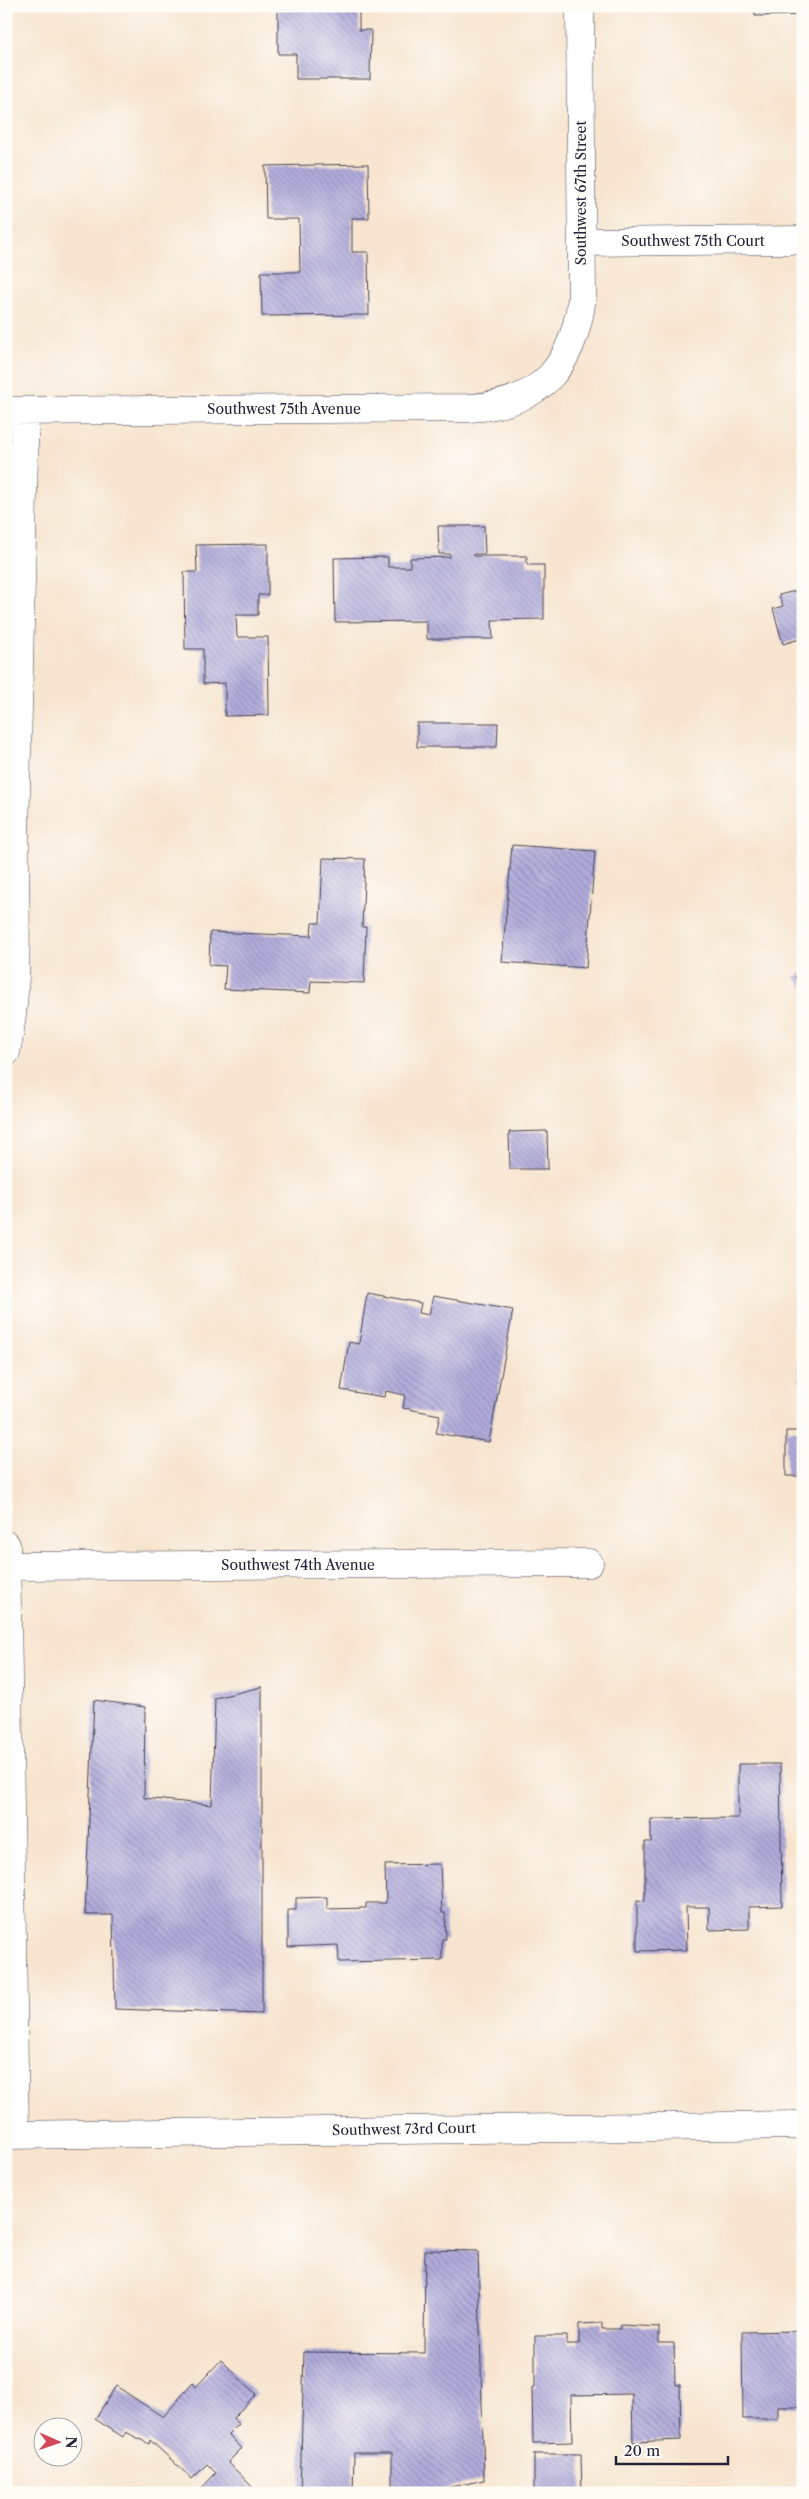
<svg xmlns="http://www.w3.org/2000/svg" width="809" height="2499" viewBox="0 0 809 2499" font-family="'Libre Caslon Text',serif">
<defs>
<pattern id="building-back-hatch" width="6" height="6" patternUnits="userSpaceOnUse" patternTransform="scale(1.25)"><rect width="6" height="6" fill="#b2acdb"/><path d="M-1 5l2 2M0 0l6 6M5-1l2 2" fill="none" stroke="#908cb3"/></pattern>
</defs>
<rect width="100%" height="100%" fill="#fdfcf7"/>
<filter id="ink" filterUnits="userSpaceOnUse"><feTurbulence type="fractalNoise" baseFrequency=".02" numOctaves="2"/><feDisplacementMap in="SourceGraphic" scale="10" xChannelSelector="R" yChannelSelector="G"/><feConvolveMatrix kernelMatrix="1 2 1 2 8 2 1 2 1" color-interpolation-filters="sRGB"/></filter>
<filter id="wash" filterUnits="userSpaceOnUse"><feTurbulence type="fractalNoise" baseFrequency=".0096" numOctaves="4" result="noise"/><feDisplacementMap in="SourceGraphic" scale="20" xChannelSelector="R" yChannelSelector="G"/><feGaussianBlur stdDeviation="1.12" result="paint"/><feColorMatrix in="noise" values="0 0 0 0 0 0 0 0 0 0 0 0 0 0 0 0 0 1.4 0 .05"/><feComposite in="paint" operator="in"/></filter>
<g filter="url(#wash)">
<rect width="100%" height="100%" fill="#f7e5d0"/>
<g id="blocks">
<!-- building -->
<path fill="url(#building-back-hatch)" d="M278,6H359V30H371L370,79H296V54H278Z
M360,6H403V8H360Z
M755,6H803V15L755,16Z
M368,164L369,218H352V252H368L369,315L262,316L261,272H300L299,219H266L265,166Z
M438,526H484L485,554H473L474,556H527V565H544V619L492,620L493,639H427V621L335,622L334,558L388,557V567H410V558L450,557V554H439Z
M268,544V595H258V615H236L237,637H268L269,715L225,716V683L203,684V649H185L184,572H197L196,545Z
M803,589V638L783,644L773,609L783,606L779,595Z
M417,723H498L497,747H417Z
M512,845L595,851L586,968L502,962Z
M323,858L365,859L362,927H366L364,983L311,981L310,993L224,989L226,966L209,965L210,932L311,936L312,923H320Z
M803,972V989L795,977Z
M547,1131L548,1169H510L509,1132Z
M367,1293L421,1303L419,1313L429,1315L433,1296L513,1310L489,1442L436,1433L440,1415L403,1408L405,1395L386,1391L384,1397L341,1390L349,1342L359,1344Z
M799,1347H803V1381H799Z
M786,1431H803V1476H786Z
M262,1687V2014L115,2009L113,1915H85L94,1700L145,1707L144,1798L212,1805L215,1698Z
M738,1764H780L782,1906L749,1907V1929L709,1930V1907H686L687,1950L637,1951V1900L645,1901V1842H651V1819L738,1818Z
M440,1864L442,1913H445L446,1939H442V1960L339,1962L338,1945L288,1947V1910H296V1898L327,1897V1909L366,1908V1903H386L385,1865Z
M425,2250L478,2251L484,2480L446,2488V2493H392V2453H354L353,2493H300L304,2352L424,2353Z
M602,2323V2329H621V2325L659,2327V2343H674L675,2385H680L681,2440L633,2442L632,2394L571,2395L572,2442L533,2443L532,2387H535V2336H567V2344H579V2324Z
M803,2331V2407H778V2419H743L742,2332Z
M221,2360L256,2394L233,2418L239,2424L228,2435L242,2448L228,2462L258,2493H197L216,2473L207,2464L192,2479L150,2440L149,2444L126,2432L123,2437L95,2419L116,2386L163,2417L193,2383L196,2387Z
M534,2454H581L582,2493H534Z"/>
</g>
</g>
<g filter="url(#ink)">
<use href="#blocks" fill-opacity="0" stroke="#423f51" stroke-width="1"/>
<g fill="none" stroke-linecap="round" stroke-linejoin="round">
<!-- minor casing -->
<g stroke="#423f51" stroke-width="29">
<path id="minor" d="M582,242L803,240
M6,411L470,408C542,404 573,366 582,298L580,6
M6,1052C21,981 14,906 15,834C18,693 22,552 25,411
M6,1545L15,2135
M6,1566L589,1563
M6,2135L803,2125"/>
</g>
<!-- minor -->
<use href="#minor" stroke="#fff" stroke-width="28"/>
</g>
</g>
<g text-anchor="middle" stroke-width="4.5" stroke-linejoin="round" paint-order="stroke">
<!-- street labels -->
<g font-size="14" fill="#22223b" stroke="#fdfcf7">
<text transform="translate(581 193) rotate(-90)" y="5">Southwest 67th Street</text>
<text x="693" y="246">Southwest 75th Court</text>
<text x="284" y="414">Southwest 75th Avenue</text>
<text x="298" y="1570">Southwest 74th Avenue</text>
<text transform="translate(404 2129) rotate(-1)" y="5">Southwest 73rd Court</text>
</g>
</g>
<!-- margin -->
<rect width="809" height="2499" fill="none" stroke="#fdfcf7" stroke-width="25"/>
<!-- north arrow -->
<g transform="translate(58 2442) rotate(92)"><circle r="24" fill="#fdfcf7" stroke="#a5a5ac"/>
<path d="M0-4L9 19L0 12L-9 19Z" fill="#d1495b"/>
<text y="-8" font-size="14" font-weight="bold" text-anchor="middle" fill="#22223b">N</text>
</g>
<!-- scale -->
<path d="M616 2456v8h112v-8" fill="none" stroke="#22223b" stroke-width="2.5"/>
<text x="624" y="2456" font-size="15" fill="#22223b" stroke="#fdfcf7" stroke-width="4" paint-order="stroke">20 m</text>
</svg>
